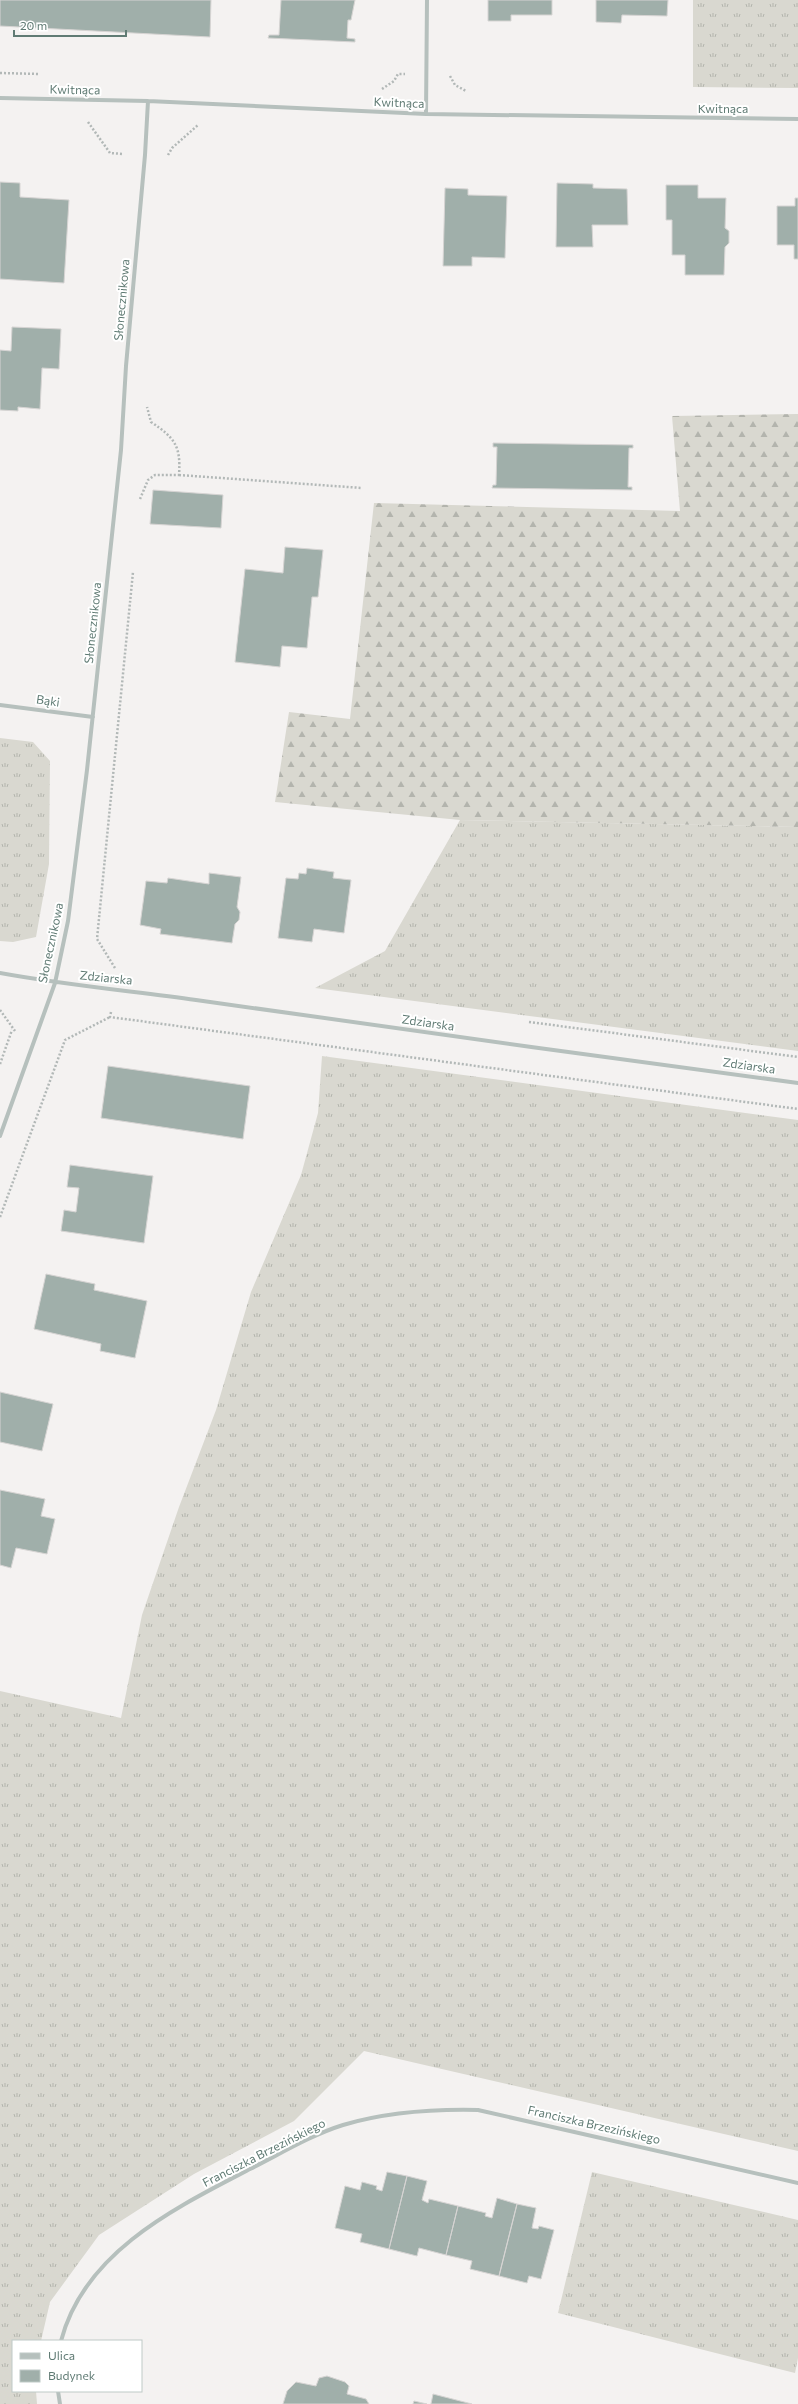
<svg xmlns="http://www.w3.org/2000/svg" width="798" height="2404" viewBox="0 0 798 2404" font-family="Commissioner,sans-serif">
<defs>
<pattern id="grass-tufts" width="24" height="20" patternUnits="userSpaceOnUse"><rect width="24" height="20" fill="#d9d8d0"/><path d="M3 7l-1-3M5 7V3M7 7l1-3M15 17l-1-3M17 17v-4M19 17l1-3" fill="none" stroke="#b3b4ad"/></pattern>
<pattern id="forest-firs" width="22" height="20" patternUnits="userSpaceOnUse"><rect width="22" height="20" fill="#d9d8d0"/><path d="M5 1l3.5 6h-7zM16 11l3.5 6h-7z" fill="#b3b4ad"/></pattern>
</defs>
<rect width="100%" height="100%" fill="#f4f2f1"/>
<!-- grass -->
<path fill="url(#grass-tufts)" d="M693,0H798V88L693,87Z
M0,738L33,742L50,761L49,864L36,937L13,942L0,941Z
M460,820L798,827V1051L315,988L385,951Z
M322,1056L798,1120V2151L364,2051L294,2121L194,2174L99,2235L50,2302L41,2341H13V2391H36L37,2404H0V1691L121,1718L142,1615L179,1507L216,1410L251,1292L301,1175L318,1113Z
M592,2172L798,2220V2358L795,2373L558,2313Z"/>
<!-- forest -->
<path fill="url(#forest-firs)" d="M798,414V827L460,820L275,802L289,712L350,719L374,503L680,511L672,416Z"/>
<!-- building -->
<path fill="#a0afaa" stroke="#d6d4d3" d="M0,0H211L210,37L0,26Z
M281,0H355L351,20H348L347,38L355,39V42L268,38L269,35H279Z
M488,0H552V15H511V21H488Z
M596,0H668L667,16L622,15L621,23L596,22Z
M0,182L20,183V197L69,200L64,283L0,279Z
M557,183L593,184V188L627,189L628,225H592L593,247H556Z
M666,185H698V198H726L725,228L729,231V243L725,247L724,275H685V255H672V220H666Z
M445,188L468,189V195L507,196L505,258L472,257V266H443Z
M795,198H798V259H794V245H777V206H795Z
M12,327L61,329L59,369L42,368L40,409L18,407V411L0,410V350L11,351Z
M493,443L633,445V448H629L628,487H632V490L492,488L493,485H496L497,447H493Z
M153,490L223,495L221,528L150,524Z
M285,547L323,550L318,597H312L307,648L282,646L280,667L235,662L245,569L283,573Z
M307,868L334,872L333,878L351,880L344,933L314,929L312,942L278,938L286,878L298,879L299,873L306,874Z
M209,873L241,877L237,907L240,912L239,920L235,924L232,943L160,934L161,929L140,925L146,881L167,883L168,878L209,884Z
M108,1066L250,1086L243,1139L101,1118Z
M70,1165L153,1176L144,1243L61,1231L64,1210L76,1212L79,1188L67,1187Z
M46,1274L95,1284L94,1290L147,1301L135,1358L100,1351L101,1344L34,1329Z
M0,1392L53,1404L42,1451L0,1442Z
M0,1490L45,1499L41,1516L55,1519L47,1554L16,1548L11,1568L0,1565Z
M387,2172L407,2176L389,2249L360,2242L362,2234L335,2228L345,2186L360,2190L362,2182L377,2186L376,2189L382,2191Z
M407,2176L427,2181L422,2200L428,2203L429,2199L458,2206L446,2255L419,2248L417,2256L389,2249Z
M497,2198L517,2204L499,2276L470,2269L472,2261L446,2255L458,2206L486,2213L485,2216L492,2218Z
M517,2204L536,2208L532,2228L538,2229L539,2226L554,2230L541,2279L529,2276L527,2283L499,2276Z
M327,2376L345,2382L349,2386L347,2394L366,2399L369,2404H283L287,2391L296,2382L316,2386L319,2378Z
M433,2394L472,2404H431Z
M414,2401L427,2404H413Z"/>
<g fill="none" stroke-linecap="round" stroke-linejoin="round">
<!-- path -->
<path stroke="#b2b8b7" stroke-width="2.5" stroke-dasharray="2 2" stroke-linecap="butt" d="M0,73L39,74
M450,76L455,85L466,91
M382,89L394,81L398,74H405
M88,122L110,153L123,154
M168,155L172,148L198,125
M179,475L362,488
M140,499L148,480L155,475H179C181,446 175,438 151,422L147,407
M115,968L97,939L133,572
M0,1010L15,1031
M111,1012L110,1017L798,1109
M529,1022L798,1057
M0,1064L12,1030
M0,1217L65,1040L110,1017"/>
<!-- minor -->
<path stroke="#b6c0bd" stroke-width="4" d="M0,98L148,101L426,114L798,119
M426,114L427,0
M0,705L93,717
M0,973C65,985 131,991 196,1000C397,1029 597,1056 798,1083
M0,1136L55,983L68,921L87,770L121,450L126,366L145,155L148,101
M61,2341C84,2252 175,2208 250,2169C280,2154 311,2135 343,2125C387,2112 433,2109 478,2110L798,2183
M58,2391L60,2404"/>
</g>
<g text-anchor="middle" stroke-width="4" stroke-linejoin="round" paint-order="stroke">
<!-- street labels -->
<g font-size="12" fill="#607b74" stroke="#fff">
<text transform="translate(75 90) rotate(1)" y="4">Kwitnąca</text>
<text transform="translate(399 103) rotate(2)" y="4">Kwitnąca</text>
<text x="723" y="113">Kwitnąca</text>
<text transform="translate(122 300) rotate(-85)" y="4">Słonecznikowa</text>
<text transform="translate(93 623) rotate(-84)" y="4">Słonecznikowa</text>
<text transform="translate(48 701) rotate(8)" y="4">Bąki</text>
<text transform="translate(51 943) rotate(-78)" y="4">Słonecznikowa</text>
<text transform="translate(106 978) rotate(6)" y="4">Zdziarska</text>
<text transform="translate(428 1023) rotate(8)" y="4">Zdziarska</text>
<text transform="translate(749 1066) rotate(8)" y="4">Zdziarska</text>
<text transform="translate(594 2125) rotate(13)" y="4">Franciszka Brzezińskiego</text>
<text transform="translate(264 2153) rotate(-27)" y="4">Franciszka Brzezińskiego</text>
</g>
</g>
<!-- legend -->
<rect x="12" y="2340" width="130" height="52" fill="#ffffff" stroke="#bfcac7"/>
<rect x="20" y="2353" width="20" height="6" fill="#b6c0bd" stroke="#bfcac7"/>
<text x="48" y="2360" font-size="12" fill="#607b74">Ulica</text>
<rect x="20" y="2370" width="20" height="12" fill="#a0afaa" stroke="#bfcac7"/>
<text x="48" y="2380" font-size="12" fill="#607b74">Budynek</text>
<!-- scale -->
<path d="M14 30v6h112v-6" fill="none" stroke="#607b74" stroke-width="2"/>
<text x="20" y="30" font-size="12" fill="#607b74" stroke="#ffffff" stroke-width="3" paint-order="stroke">20 m</text>
</svg>
